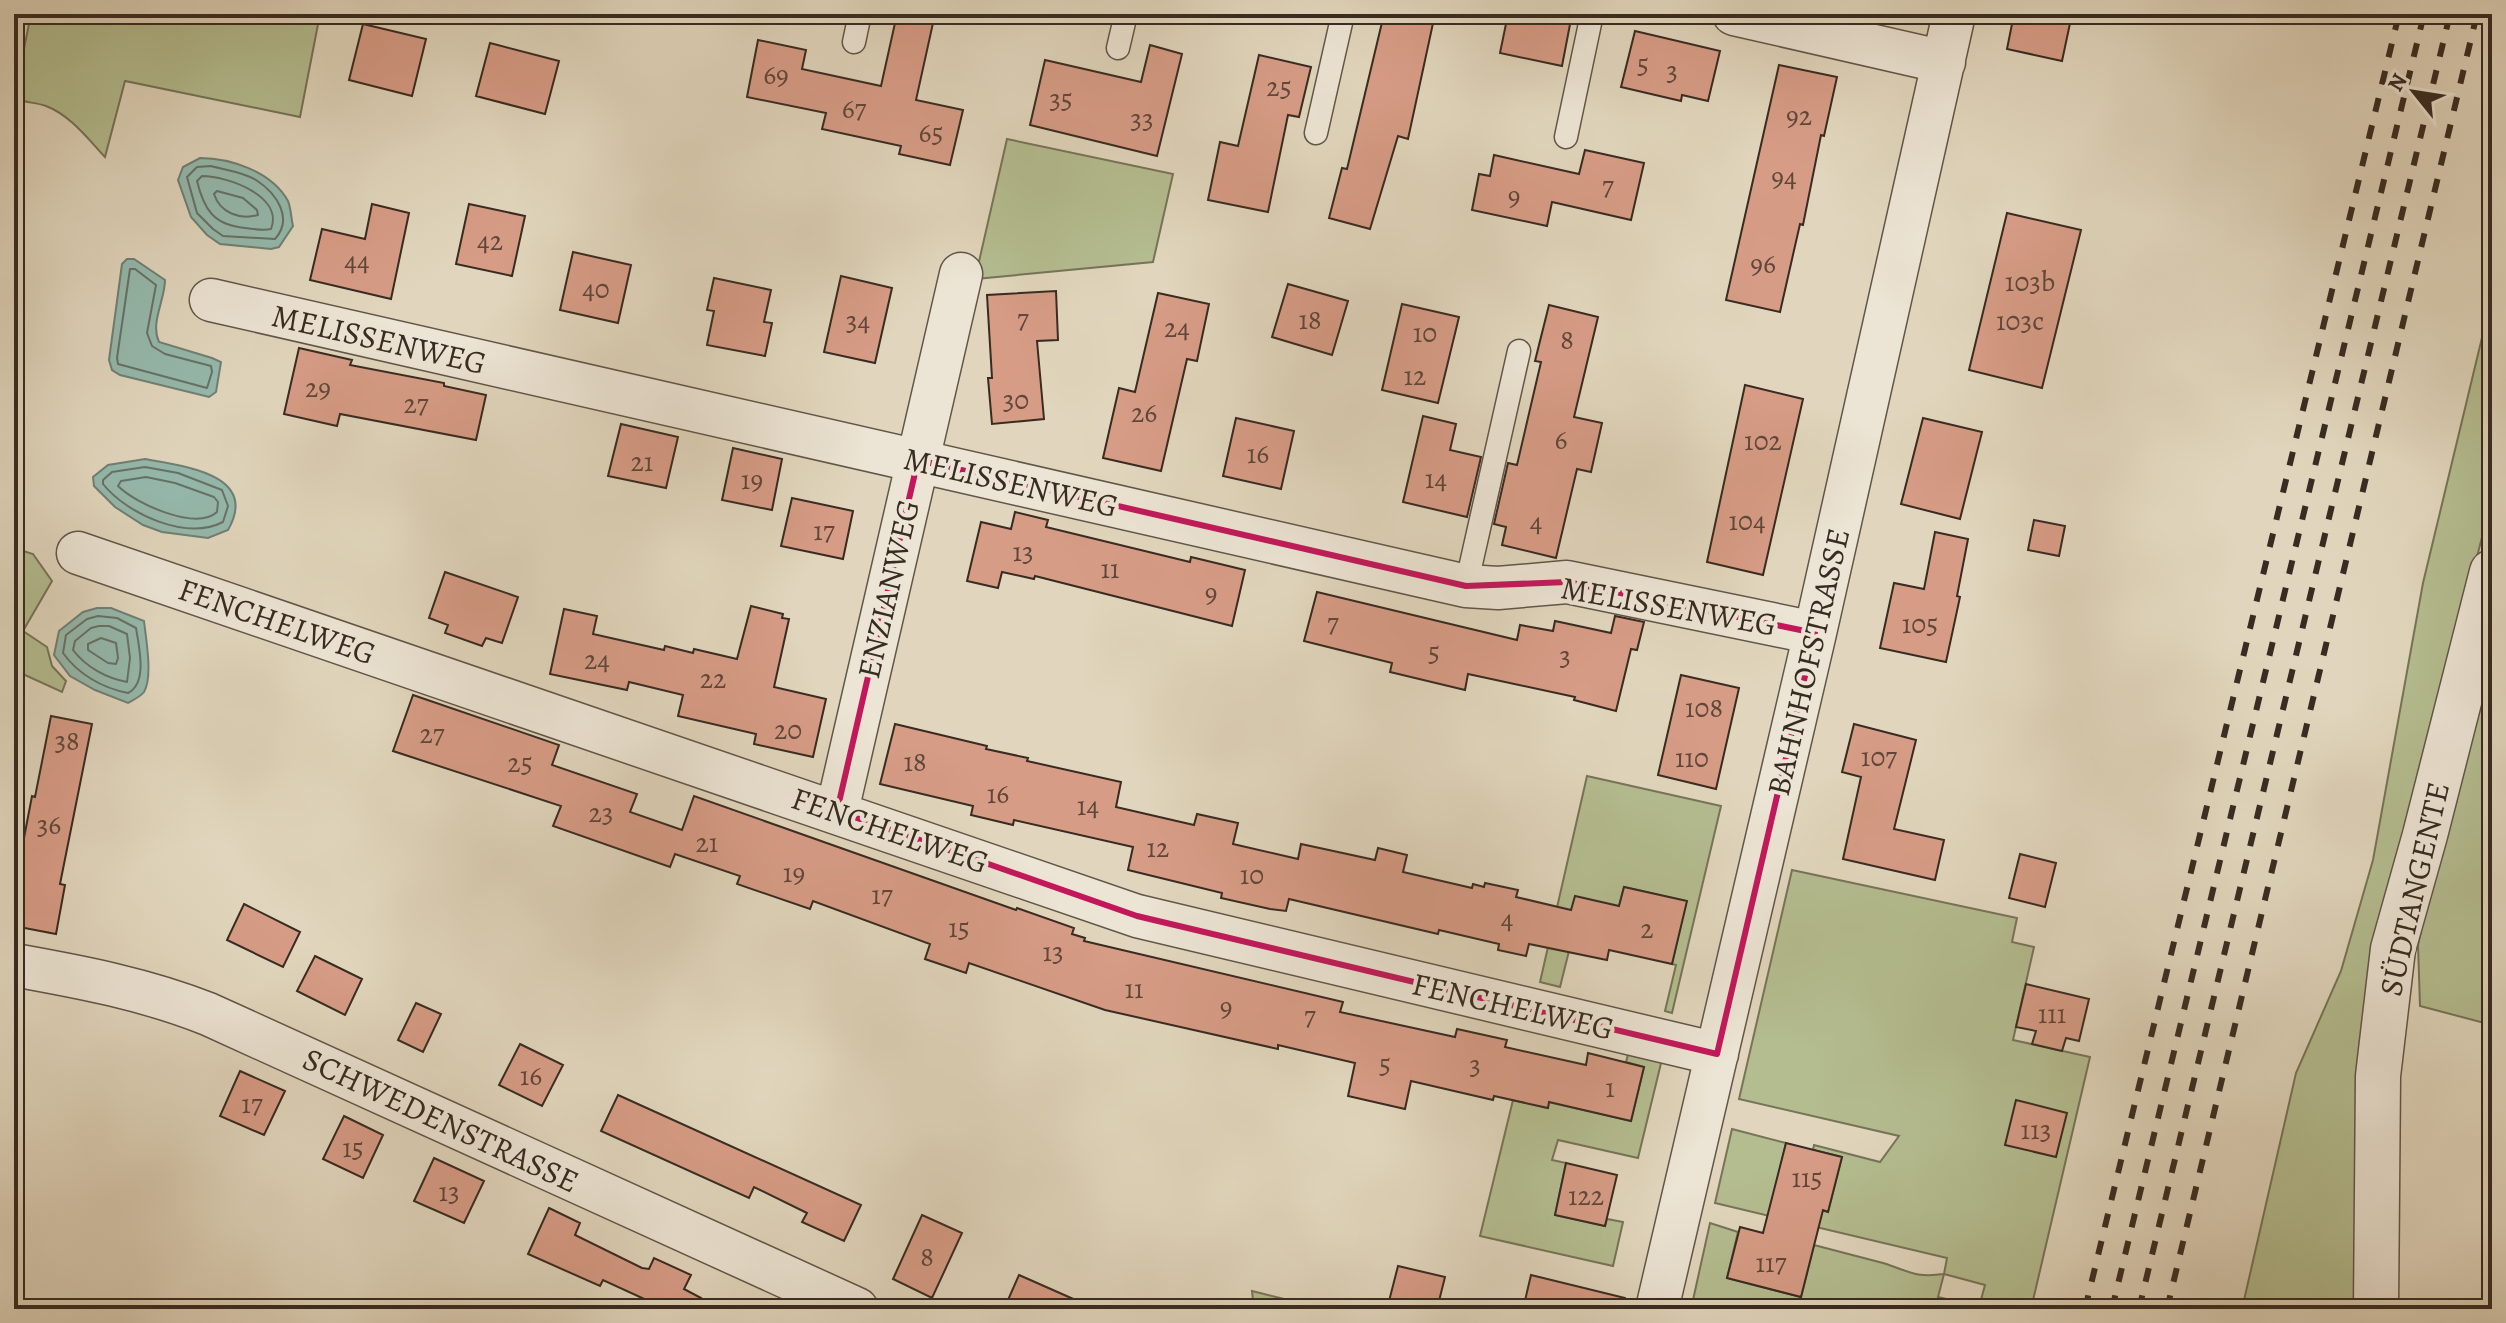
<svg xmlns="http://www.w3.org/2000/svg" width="2506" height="1323" viewBox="0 0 2506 1323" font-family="Alegreya,serif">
<rect width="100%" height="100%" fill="#e1d6bd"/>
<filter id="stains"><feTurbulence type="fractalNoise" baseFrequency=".0025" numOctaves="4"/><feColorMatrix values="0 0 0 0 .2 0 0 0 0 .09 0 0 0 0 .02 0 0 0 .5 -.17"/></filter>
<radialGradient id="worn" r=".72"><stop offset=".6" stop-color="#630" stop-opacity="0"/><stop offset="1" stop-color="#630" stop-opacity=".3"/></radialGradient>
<!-- green -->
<path fill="#b4bd90" stroke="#767459" stroke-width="2" fill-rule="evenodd" d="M31,14H320L300,117L125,81L105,157C88,139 70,115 46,106C35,102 25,103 14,98Z
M1007,139L1173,174L1153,262L975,279Z
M2492,296V498L2389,902L2358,1309H2242L2296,1073L2341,971L2373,860L2423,583Z
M14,548L33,554L52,581L23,631L47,647L52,666L66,681L62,692L14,670Z
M2492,643V1025L2420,1006L2418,945L2441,836Z
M1587,776L1721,806L1672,1013L1665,1011L1676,965L1672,964L1686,901L1624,887L1619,906L1569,951L1560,987L1540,982Z
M1792,870L2017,918L2012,942L2034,947L2013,1040L2090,1057L2031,1309H1691L1710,1223L1738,1232L1727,1278L1801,1297L1814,1245C1837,1251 1860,1257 1883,1263C1909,1271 1914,1278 1944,1274L1947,1258L1715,1203L1732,1129L1786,1143L1773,1198L1828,1212L1842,1157L1813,1150L1814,1145L1880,1162L1899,1136L1739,1099ZM1944,1274L1985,1285L1979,1307L1938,1297Z
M1630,1047L1663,1055L1638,1158L1558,1140L1552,1160L1566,1163L1555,1215L1605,1226L1607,1219L1623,1222L1613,1266L1480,1236L1513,1100L1547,1108L1549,1102L1631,1121L1644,1067L1626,1062Z
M1252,1291L1325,1309H1254Z"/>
<!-- water -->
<path fill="#95b9ac" stroke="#708075" stroke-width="2" d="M200,158C231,158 272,172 288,201C291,208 291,218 293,226L279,247L271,249L220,244L207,235L191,217L178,180L183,167Z
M127,259H134L165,280C165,300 150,323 159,342L212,358L221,362L216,392L209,397L120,375L112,370L109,360L122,264Z
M145,459C183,466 260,474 228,530L208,538L162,532L143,525L115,507L94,486L93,477L108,465Z
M97,608H111L144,621C146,639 153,677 144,692C140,697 133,700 128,703L95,690L70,676L54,655L59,631L83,612Z"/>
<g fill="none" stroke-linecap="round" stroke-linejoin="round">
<!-- shore -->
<path stroke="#667267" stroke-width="2" d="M211,166C225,170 244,172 256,180C276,193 294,218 275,239L223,236L213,229L197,213L187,177L197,167Z
M202,176C227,176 284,196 271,229C263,231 254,229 245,228C214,225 204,210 197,181Z
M217,191L243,198L257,210L258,215C240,220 220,213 214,194Z
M130,269H135L156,285L147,333L152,346L165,354L211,366L212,372L207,388L118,364L117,358Z
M145,467L178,473L222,490L228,506L223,522C186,541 127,514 103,484V480L112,472Z
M146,477L175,483L214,497L218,502L217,512C196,531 136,504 118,486L121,481Z
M98,616L117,618L136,628C139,647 148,683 128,693C102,688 78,674 63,653L66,635L87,619Z
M99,626H109L127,634L130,658L127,682C106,678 86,667 73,650L75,641L91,628Z
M101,638L116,643L118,658L116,664L108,663L88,650V644Z"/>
</g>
<!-- building -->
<path fill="#d79c86" stroke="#382b22" stroke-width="2" d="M897,14H935L916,100L963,110L950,165L899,154L901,146L822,129L826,113L747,97L758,40L806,50L802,69L881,86Z
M1384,14H1435L1408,139L1398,136L1370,229L1329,218L1342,168L1347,169Z
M1508,14H1572L1562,66L1500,53Z
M2014,14H2072L2062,61L2007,49Z
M363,24L426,39L412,96L349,80Z
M1635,31L1720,51L1708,101L1682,95L1681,101L1621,87Z
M490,43L559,61L545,114L476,96Z
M1150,45L1182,54L1157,156L1030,125L1045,60L1141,82Z
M1259,55L1311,67L1299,117L1288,115L1268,212L1208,200L1220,142L1238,146Z
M1779,65L1837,77L1824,136L1821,135L1803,225L1800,224L1780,312L1726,300Z
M1585,150L1644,163L1631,220L1552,202L1547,226L1472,210L1479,174L1490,176L1494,155L1579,174Z
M372,204L409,213L391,299L310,280L322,229L365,239Z
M469,204L525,216L512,276L456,264Z
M2007,213L2081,230L2042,388L1969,370Z
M573,252L631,265L618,323L560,310Z
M841,276L892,288L875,363L824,352Z
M714,278L771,290L764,322L772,323L765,356L707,345L714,311L707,310Z
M1288,284L1348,301L1332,355L1272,337Z
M1056,291L1058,340L1037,341L1044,419L992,424L988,378H992L987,295Z
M1158,293L1209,304L1197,361L1187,359L1161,471L1103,458L1119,388L1135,392Z
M1402,304L1459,317L1438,403L1382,390Z
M1549,305L1598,317L1574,417L1602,423L1591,472L1577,469L1556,558L1502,545L1506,527L1494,524L1508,463L1517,465L1541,362L1535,361Z
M299,348L352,360L350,365L444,383V386L486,395L476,440L340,414L337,426L284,414Z
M1745,385L1803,399L1763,575L1707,562Z
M1423,416L1456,424L1450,450L1481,457L1467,517L1403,502Z
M1236,418L1294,431L1281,489L1223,476Z
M1923,418L1982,432L1960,519L1901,504Z
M621,424L678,437L666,488L608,476Z
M733,448L782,459L772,510L722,500Z
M792,498L853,511L843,559L781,546Z
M1015,512L1048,520L1046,527L1190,562L1191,557L1245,570L1232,626L1035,576L1034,579L1002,572L998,588L967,581L981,522L1011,529Z
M2034,520L2065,526L2059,556L2028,550Z
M1935,532L1968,539L1957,596L1960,597L1946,662L1880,648L1894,583L1924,589Z
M445,572L518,597L502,643L486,638L482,646L445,633L448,625L429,618Z
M1317,592L1517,640L1520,625L1553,631L1555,621L1611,633L1615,616L1644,622L1637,650L1631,649L1616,711L1574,700L1575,697L1468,674L1465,690L1390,672L1392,663L1304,641Z
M751,606L783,614L782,618L789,619L774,687L826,699L813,757L754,744L756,734L678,716L683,695L629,682L627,690L550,674L564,609L597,616L593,634L664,650L665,646L693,653L694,649L737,659Z
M1681,675L1739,688L1716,789L1658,775Z
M413,695L559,745L552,765L637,794L630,812L682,830L694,796L1016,910L1017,908L1074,928L1072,934L1085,938L1084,941L1343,1002L1340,1012L1455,1037L1457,1029L1507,1040L1505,1047L1586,1065L1588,1053L1644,1067L1631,1121L1549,1102L1548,1108L1494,1096L1493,1100L1411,1081L1405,1109L1348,1096L1355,1063L1278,1045V1049L1105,1010L969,963L966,973L925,959L930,944L813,901L810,909L737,884L740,876L675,854L670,867L553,826L561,806L393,751Z
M51,716L92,724L60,884L65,885L56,934L14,926V896L23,843L32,796L35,797Z
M895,724L987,746L986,749L1028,758L1027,761L1121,782L1116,807L1194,825L1197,814L1238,823L1233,844L1298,859L1301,844L1375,860L1378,848L1407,855L1403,872L1472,888L1473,884L1484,887L1485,883L1518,890L1516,897L1571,910L1575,896L1619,906L1624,887L1687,901L1672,964L1609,950L1607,960L1529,944L1526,956L1498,950L1499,944L1439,930L1438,934L1289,899L1286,911L1270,909L1221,898L1222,893L1128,870L1133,847L1014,820L1013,825L971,815L973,806L880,784Z
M1854,724L1916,740L1894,829L1944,840L1935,880L1843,859L1861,777L1842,772Z
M2020,854L2056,863L2045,907L2009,898Z
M244,904L300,932L283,967L227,940Z
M315,956L362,979L345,1015L297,991Z
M2026,984L2089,999L2079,1041L2066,1038L2062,1051L2032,1044L2036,1031L2016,1027Z
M416,1003L441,1014L423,1052L398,1040Z
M520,1044L563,1065L542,1106L499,1085Z
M240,1071L285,1091L264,1135L220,1116Z
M618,1095L861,1205L844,1241L802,1222L807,1213L754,1187L749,1198L601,1131Z
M2016,1100L2067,1113L2056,1157L2005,1145Z
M344,1116L383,1135L363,1178L323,1159Z
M1786,1143L1842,1157L1828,1212L1823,1210L1801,1297L1727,1278L1740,1227L1763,1233Z
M434,1158L484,1181L464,1223L414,1201Z
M1566,1163L1617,1175L1605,1226L1555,1215Z
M549,1208L580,1223L575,1235L642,1268L649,1269L654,1258L691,1275L684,1289L701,1298L696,1309H666L603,1280L600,1286L528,1254Z
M922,1215L962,1233L932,1298L893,1279Z
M1398,1266L1445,1277L1437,1309H1387Z
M1019,1275L1096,1309H1004Z
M1531,1275L1625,1298L1624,1309H1523Z"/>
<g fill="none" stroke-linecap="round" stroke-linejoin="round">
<!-- service casing -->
<g stroke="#625649" stroke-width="25">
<path id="service" d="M854,42L860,14
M1118,48L1126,14
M1316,133L1343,14
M1566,137L1592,14
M1466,586L1519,351"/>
</g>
<!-- minor casing -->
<g stroke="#625649" stroke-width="45">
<path id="minor" d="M1734,14L1944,62
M211,300L1466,586L1498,588L1567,582L1815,633
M78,553L1137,916L1717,1054
M837,811L961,274
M14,965C81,977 145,989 208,1014L857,1309
M1657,1309L1815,633L1954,14"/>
</g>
<!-- tertiary casing -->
<g stroke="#625649" stroke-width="47">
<path id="tertiary" d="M2376,1309L2378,1076L2393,949L2425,835L2492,572"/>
</g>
<!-- service -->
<use href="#service" stroke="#ece4d4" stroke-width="22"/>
<!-- minor -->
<use href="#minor" stroke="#ece4d4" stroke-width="42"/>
<!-- tertiary -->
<use href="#tertiary" stroke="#ece4d4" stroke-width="44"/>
<!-- rail -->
<path stroke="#382b22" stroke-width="6" stroke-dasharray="14 14" stroke-linecap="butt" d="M2085,1309L2399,14
M2112,1309L2424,14
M2139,1309L2450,14
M2167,1309L2477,14"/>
</g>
<!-- marked area -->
<path fill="none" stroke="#c2185b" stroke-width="6" stroke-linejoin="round" d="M918,460L1466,586L1567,582L1815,633L1717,1054L1137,916L837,811Z"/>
<g text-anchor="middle" stroke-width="8" stroke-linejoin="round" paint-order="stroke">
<!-- number labels -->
<g font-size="28" fill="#60473b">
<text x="1643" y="73">5</text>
<text x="1672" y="80">3</text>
<text x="776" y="84">69</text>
<text x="1279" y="96">25</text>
<text x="1061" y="108">35</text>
<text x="854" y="118">67</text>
<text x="1799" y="125">92</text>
<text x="1142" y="128">33</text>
<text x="931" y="142">65</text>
<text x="1784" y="186">94</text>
<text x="1608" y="195">7</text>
<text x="1514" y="205">9</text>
<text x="490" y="250">42</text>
<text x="357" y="270">44</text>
<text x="1763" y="273">96</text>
<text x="2030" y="291">103b</text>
<text x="596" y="298">40</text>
<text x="1023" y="328">7</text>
<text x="1310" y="329">18</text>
<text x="858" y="330">34</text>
<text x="2020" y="330">103c</text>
<text x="1177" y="337">24</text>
<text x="1425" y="342">10</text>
<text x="1567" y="349">8</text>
<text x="1415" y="385">12</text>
<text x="318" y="397">29</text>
<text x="1016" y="409">30</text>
<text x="416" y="413">27</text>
<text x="1144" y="422">26</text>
<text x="1561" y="449">6</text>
<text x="1763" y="450">102</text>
<text x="1258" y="463">16</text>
<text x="642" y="471">21</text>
<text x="1436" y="488">14</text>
<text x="752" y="489">19</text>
<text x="1747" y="530">104</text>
<text x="1536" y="531">4</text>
<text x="824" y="540">17</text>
<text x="1023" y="561">13</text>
<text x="1110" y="578">11</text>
<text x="1211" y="602">9</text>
<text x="1333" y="632">7</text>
<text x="1920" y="633">105</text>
<text x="1434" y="661">5</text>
<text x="1565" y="665">3</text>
<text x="597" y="669">24</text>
<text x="713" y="688">22</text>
<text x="1704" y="717">108</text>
<text x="788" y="739">20</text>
<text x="432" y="743">27</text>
<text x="67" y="750">38</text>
<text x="1879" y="766">107</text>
<text x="1692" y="767">110</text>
<text x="915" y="771">18</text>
<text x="520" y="772">25</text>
<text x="998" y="803">16</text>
<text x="1088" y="815">14</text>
<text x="601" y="822">23</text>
<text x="49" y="834">36</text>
<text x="707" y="852">21</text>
<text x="1158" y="857">12</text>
<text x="794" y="882">19</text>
<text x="1252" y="884">10</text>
<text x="882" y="904">17</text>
<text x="1507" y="928">4</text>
<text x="959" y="937">15</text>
<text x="1647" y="938">2</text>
<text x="1053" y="961">13</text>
<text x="1134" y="998">11</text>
<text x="1226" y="1016">9</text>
<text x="2052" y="1023">111</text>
<text x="1310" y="1025">7</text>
<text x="1385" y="1073">5</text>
<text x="1475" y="1074">3</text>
<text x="531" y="1085">16</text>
<text x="1610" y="1097">1</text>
<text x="252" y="1113">17</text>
<text x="2036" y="1139">113</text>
<text x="353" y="1157">15</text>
<text x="1807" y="1187">115</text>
<text x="449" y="1201">13</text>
<text x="1586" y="1205">122</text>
<text x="927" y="1266">8</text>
<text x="1771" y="1272">117</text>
</g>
<!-- street labels -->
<g font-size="32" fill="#382b22" stroke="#ece4d4">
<text transform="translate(379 339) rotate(13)" y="11">MELISSENWEG</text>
<text transform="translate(1011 482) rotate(13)" y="11">MELISSENWEG</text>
<text transform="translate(888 589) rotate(-77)" y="11">ENZIANWEG</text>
<text transform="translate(1669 606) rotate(10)" y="11">MELISSENWEG</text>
<text transform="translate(277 621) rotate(19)" y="11">FENCHELWEG</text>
<text transform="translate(1808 662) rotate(-77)" y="11">BAHNHOFSTRASSE</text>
<text transform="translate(890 830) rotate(19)" y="11">FENCHELWEG</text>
<text transform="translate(2414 889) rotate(-77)" y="11">SÜDTANGENTE</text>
<text transform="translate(1513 1006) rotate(13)" y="11">FENCHELWEG</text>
<text transform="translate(441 1120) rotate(25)" y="11">SCHWEDENSTRASSE</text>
</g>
</g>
<!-- margin -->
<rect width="2506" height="1323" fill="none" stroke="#e1d6bd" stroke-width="48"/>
<rect x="16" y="16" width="2474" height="1291" fill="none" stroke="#382b22" stroke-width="4"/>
<rect x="24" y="24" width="2458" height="1275" fill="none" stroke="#382b22" stroke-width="2"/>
<!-- north arrow -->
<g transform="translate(2414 92) rotate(300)" stroke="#ece4d4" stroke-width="6" paint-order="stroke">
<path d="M0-6L14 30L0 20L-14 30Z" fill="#382b22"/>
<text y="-12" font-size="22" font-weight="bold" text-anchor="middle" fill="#382b22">N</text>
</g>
<rect width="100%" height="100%" filter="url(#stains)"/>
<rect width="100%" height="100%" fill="url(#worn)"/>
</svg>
